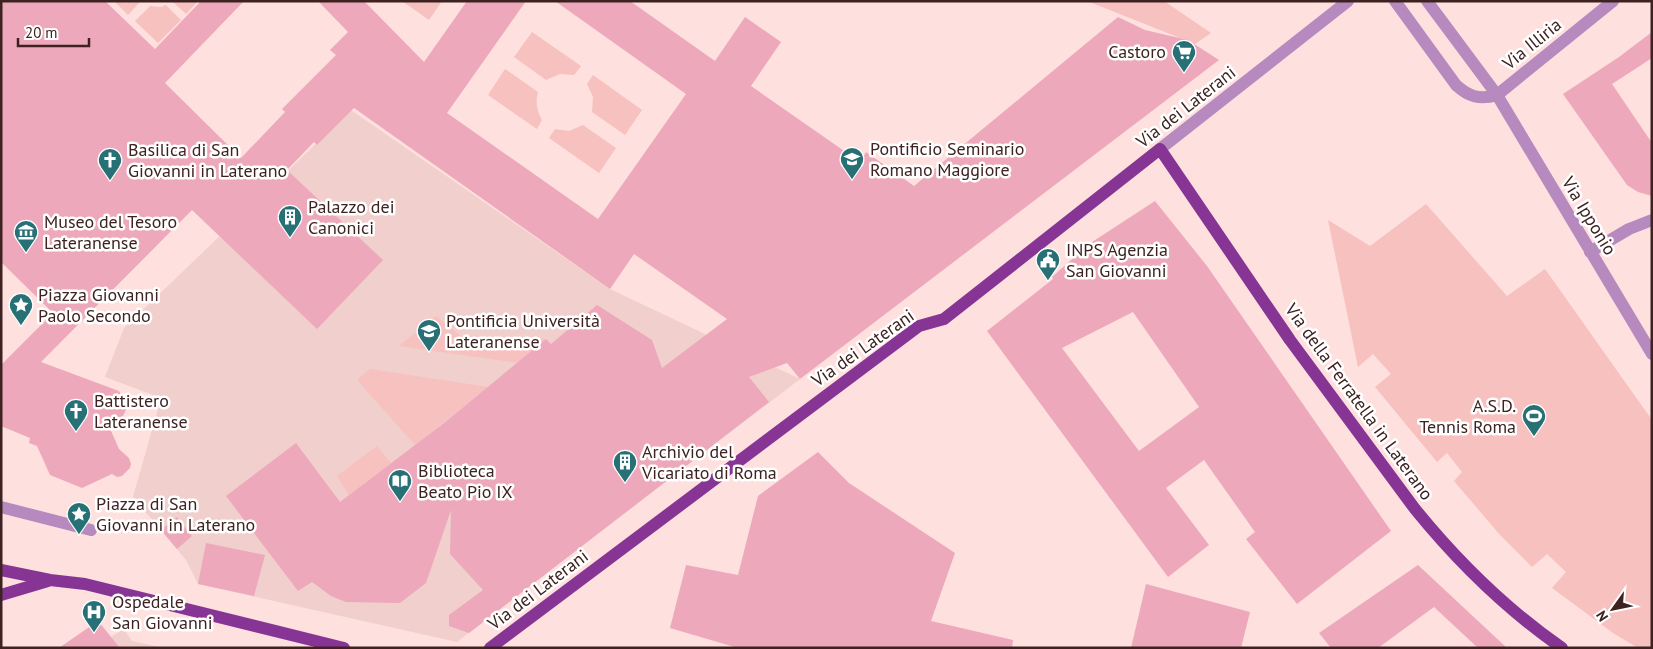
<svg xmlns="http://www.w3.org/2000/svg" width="1653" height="649" viewBox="0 0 1653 649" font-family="'PT Sans',sans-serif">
<rect width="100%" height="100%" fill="#fee0de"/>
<!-- built -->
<path fill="#f0cfcd" d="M351,110L610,289L800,379L457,642L198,584L186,560L133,497L161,398L105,377L124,328Z
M98,621L111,637L124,629L132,641L163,648H59Z"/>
<!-- green -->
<path fill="#f6c1be" d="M114,1H141L128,15Z
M172,1H198L186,14Z
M402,1H442L429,20Z
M1087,1H1164L1211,33L1195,44Z
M166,5L181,20L158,43L135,21L150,6L161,7Z
M532,32L581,66L574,75L560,74L546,80L514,57Z
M505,69L538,92C535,103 537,111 542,120L537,129L488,95Z
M593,75L642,110L625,135L592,112L593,97L587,84Z
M583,125L616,148L599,173L549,138L555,129L569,131Z
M1426,204L1507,296L1545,269L1652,420V648H1638L1613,633L1552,588L1566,572L1547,554L1532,567L1500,535L1454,481L1462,472L1447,453L1437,462L1375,387L1391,374L1373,354L1358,367L1328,220L1370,246Z
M436,316L463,338L473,343L546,339L518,363L399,346Z
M370,369L488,387L415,445L358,381V379Z
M377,446L391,463L349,495L337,476Z"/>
<!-- building -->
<path fill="#eda8bb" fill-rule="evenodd" d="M1,1H105L155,49L201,1H244L165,83L241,158L285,112L282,109L336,55L330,50L348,32L318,1H364L424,62L467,1H526L447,113L598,219L686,94L555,1H630L715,61L745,17L781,42L751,86L860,162L866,152L914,186L1118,17L1145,30L1188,40L1219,60L800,379L787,363L749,377L769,402L469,633L449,626V615L483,590L450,554L451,510L426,583L400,603L346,602L331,596L312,582L298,591L226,496L296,443L340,502L444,423L546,339L551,344L597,305L652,340L662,368L727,319L634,254L610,289L354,108L317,145L314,142L287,170L383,260L317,329L192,210L41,362L119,391L126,404V410L123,416L108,424L119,449L129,458L131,464L130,468L122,476L117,477L112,474L82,488L50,475L37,446L29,443L30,438L1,426V365L53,313L1,262Z
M1652,32V58L1612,84L1652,143V196L1638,192L1627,185L1563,94L1619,57Z
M1155,201L1207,266L1391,531L1297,604L1246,539L1255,532L1204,460L1166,488L1209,545L1168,577L987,331L1053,279L1052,277L1089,244ZM1133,312L1199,407L1139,451L1062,348Z
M818,452L849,483L955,553L931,621L1013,640L1012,648H738L670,628L686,565L738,575L758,496Z
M177,517L192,536L177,549L161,530Z
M206,543L265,555L254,596L198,584Z
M1418,565L1507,648H1478L1434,607L1378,648H1331L1319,633Z
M1146,584L1250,612L1241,648H1131Z
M98,621L120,648H59Z"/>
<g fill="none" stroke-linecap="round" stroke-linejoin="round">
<!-- street -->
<path stroke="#b68abe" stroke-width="12" d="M1395,1L1456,85C1469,97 1480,100 1497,95L1613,1
M1427,1L1497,95L1652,354
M1160,149L1348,1
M1590,252L1629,229L1652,220
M1,507L91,530"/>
<!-- primary -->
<path stroke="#873595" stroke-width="12" d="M1,570L50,580L85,584L344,648
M1,595L48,581
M490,648L919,326L944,319L1160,149L1290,340L1415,509C1458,562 1506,609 1562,648"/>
</g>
<!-- icons -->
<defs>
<g id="supermarket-pin" transform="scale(1.25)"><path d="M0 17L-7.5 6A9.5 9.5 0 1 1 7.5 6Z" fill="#277176" stroke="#fff"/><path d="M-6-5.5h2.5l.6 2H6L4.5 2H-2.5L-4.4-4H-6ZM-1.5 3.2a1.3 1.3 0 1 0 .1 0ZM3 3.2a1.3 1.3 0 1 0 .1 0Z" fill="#fff"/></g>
<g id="university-pin" transform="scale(1.25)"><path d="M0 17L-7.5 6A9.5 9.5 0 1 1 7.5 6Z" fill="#277176" stroke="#fff"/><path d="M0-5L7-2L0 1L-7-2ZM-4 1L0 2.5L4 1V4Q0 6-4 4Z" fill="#fff"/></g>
<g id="church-pin" transform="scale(1.25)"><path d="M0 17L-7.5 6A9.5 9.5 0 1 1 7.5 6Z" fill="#277176" stroke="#fff"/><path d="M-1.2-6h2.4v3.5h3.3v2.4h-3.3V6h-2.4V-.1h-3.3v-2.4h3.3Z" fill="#fff"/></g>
<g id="building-pin" transform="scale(1.25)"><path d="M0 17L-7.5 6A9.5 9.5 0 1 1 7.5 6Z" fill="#277176" stroke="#fff"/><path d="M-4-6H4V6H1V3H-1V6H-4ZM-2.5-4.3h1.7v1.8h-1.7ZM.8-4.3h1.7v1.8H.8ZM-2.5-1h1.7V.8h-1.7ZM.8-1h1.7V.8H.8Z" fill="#fff"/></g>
<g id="museum-pin" transform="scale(1.25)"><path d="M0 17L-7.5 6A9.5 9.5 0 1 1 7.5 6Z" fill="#277176" stroke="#fff"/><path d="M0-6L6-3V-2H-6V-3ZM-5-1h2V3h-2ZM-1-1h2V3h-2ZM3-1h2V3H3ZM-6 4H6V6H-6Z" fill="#fff"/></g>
<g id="civic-pin" transform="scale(1.25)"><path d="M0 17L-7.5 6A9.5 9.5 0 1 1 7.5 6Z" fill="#277176" stroke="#fff"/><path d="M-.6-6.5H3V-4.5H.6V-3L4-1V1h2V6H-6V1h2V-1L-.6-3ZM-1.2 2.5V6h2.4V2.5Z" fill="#fff"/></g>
<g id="sight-pin" transform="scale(1.25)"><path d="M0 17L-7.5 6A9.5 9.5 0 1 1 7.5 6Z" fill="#277176" stroke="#fff"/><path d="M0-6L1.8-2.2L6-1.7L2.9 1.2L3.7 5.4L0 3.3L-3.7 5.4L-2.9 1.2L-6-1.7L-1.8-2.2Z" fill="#fff"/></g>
<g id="stadium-pin" transform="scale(1.25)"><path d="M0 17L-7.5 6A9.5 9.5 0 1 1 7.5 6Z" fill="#277176" stroke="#fff"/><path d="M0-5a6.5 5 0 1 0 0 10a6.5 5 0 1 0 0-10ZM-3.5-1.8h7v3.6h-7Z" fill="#fff"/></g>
<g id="library-pin" transform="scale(1.25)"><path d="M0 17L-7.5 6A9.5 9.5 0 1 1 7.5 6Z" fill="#277176" stroke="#fff"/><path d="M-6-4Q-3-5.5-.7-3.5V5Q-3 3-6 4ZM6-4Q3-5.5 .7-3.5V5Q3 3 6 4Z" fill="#fff"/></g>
<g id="hospital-pin" transform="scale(1.25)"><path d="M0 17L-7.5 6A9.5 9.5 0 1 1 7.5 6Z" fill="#277176" stroke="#fff"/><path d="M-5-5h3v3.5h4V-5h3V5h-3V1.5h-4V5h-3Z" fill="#fff"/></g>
</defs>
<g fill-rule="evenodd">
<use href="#supermarket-pin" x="1184" y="52"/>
<use href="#university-pin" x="852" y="159"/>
<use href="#church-pin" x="110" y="160"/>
<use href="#building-pin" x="290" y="217"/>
<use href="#museum-pin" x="26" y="232"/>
<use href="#civic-pin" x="1048" y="260"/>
<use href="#sight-pin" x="21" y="305"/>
<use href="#university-pin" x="429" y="331"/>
<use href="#church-pin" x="76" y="411"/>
<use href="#stadium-pin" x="1534" y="416"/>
<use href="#building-pin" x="625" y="462"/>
<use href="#library-pin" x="400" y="481"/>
<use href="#sight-pin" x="79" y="514"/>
<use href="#hospital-pin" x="94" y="612"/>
</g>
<g text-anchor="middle" stroke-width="5" stroke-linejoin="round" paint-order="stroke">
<!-- street labels -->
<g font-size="18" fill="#3d2221" stroke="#fff">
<text transform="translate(1532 44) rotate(-39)" y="6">Via Illiria</text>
<text transform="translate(1186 107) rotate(-38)" y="6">Via dei Laterani</text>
<text transform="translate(1589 216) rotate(59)" y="6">Via Ipponio</text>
<text transform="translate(863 348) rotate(-35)" y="6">Via dei Laterani</text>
<text transform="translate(1359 402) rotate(54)" y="6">Via della Ferratella in Laterano</text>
<text transform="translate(538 590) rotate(-37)" y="6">Via dei Laterani</text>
</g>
<!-- poi labels -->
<g font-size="18" fill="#3d2221" stroke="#fff" text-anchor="start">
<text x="1166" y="58" text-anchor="end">Castoro</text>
<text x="870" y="155">Pontificio Seminario<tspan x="870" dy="21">Romano Maggiore</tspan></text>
<text x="128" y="156">Basilica di San<tspan x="128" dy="21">Giovanni in Laterano</tspan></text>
<text x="308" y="213">Palazzo dei<tspan x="308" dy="21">Canonici</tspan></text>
<text x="44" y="228">Museo del Tesoro<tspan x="44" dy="21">Lateranense</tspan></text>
<text x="1066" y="256">INPS Agenzia<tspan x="1066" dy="21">San Giovanni</tspan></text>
<text x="38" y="301">Piazza Giovanni<tspan x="38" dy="21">Paolo Secondo</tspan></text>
<text x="446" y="327">Pontificia Università<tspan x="446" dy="21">Lateranense</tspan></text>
<text x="94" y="407">Battistero<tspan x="94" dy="21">Lateranense</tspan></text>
<text x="1516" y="412" text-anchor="end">A.S.D.<tspan x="1516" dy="21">Tennis Roma</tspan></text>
<text x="642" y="458">Archivio del<tspan x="642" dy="21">Vicariato di Roma</tspan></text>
<text x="418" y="477">Biblioteca<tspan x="418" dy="21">Beato Pio IX</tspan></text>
<text x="96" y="510">Piazza di San<tspan x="96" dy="21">Giovanni in Laterano</tspan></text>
<text x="112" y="608">Ospedale<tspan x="112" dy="21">San Giovanni</tspan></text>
</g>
</g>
<!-- border -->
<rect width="1653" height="649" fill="none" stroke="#3d2221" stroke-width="5"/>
<!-- north arrow -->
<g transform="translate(1613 609) rotate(237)" stroke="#ffffff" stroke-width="4" paint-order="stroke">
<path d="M0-4L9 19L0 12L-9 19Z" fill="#3d2221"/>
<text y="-8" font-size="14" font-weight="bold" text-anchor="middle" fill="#3d2221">N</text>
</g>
<!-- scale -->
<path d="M18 38v8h71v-8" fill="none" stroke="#3d2221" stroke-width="2.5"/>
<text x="25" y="38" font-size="15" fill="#3d2221" stroke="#ffffff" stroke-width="4" paint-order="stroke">20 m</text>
</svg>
